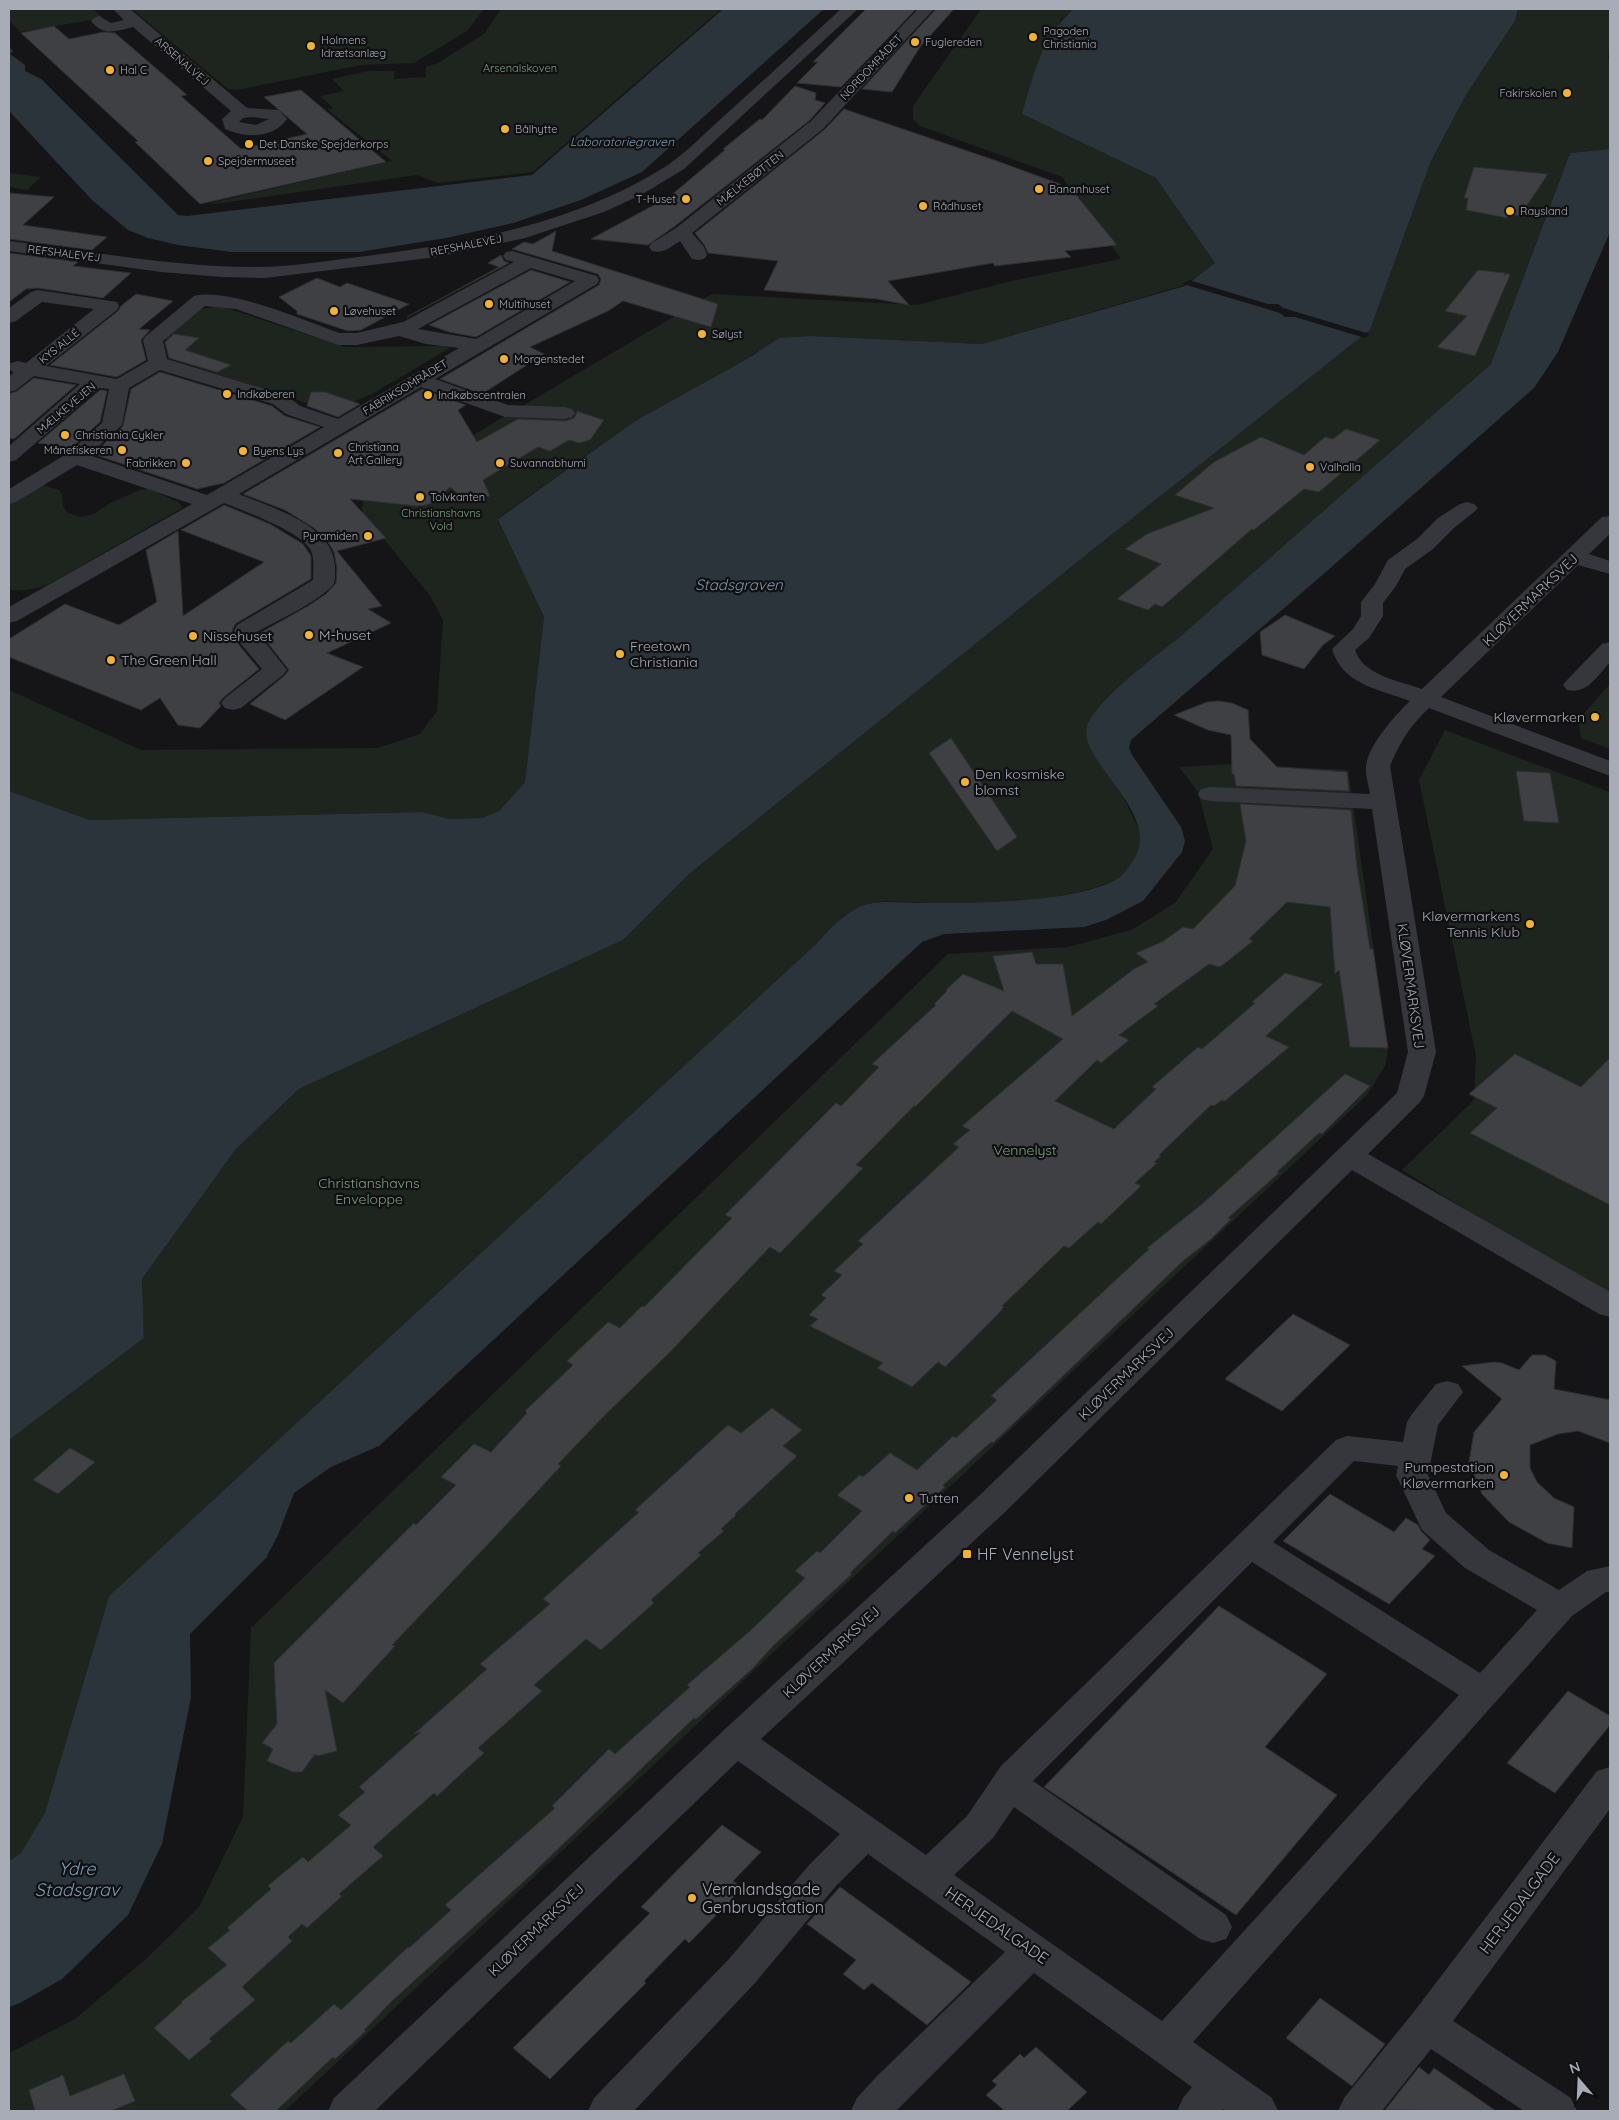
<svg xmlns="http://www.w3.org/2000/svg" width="1619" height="2120" viewBox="0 0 1619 2120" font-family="Quicksand,sans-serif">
<rect width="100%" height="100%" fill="#151517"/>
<!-- green -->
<path fill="#1d251e" d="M9,9H93L103,18L20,32L9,20Z
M132,9H484L467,31L414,63L361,65L237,90L228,89Z
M501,9H721L533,172L438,183L417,175L222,203L207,204L392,161L327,109L333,108L320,96L344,91L332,79L368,71H395L394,79L426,77V67L438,63L484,34Z
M981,9H1073L1061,19L1022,114L1156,178L1216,263L1185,285L982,344L812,336L756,352L747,359L635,421L498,518L544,617L525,782L499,811L482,818L450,819L422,812L90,820L9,791V690L141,750L378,748L420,734L437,711L443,620L431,597L362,512L363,500L712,294L917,305L1016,280L1121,259L1062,177L920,126L913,119V106Z
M1518,9H1610V49L1608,57L1610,59V149L1570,153L1491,364L1175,641L1132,675L1087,728C1085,752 1105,768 1117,787C1124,798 1129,809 1135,821C1138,827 1141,834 1141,842C1140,855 1128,873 1116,879C1072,902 984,904 933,903C913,903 888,899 869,904C846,910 830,929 815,945L109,1596L45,1814L21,1853L9,1861V1440L144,1338L142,1279L236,1149L299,1089L623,940L689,874L1086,555L1370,330L1431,161L1466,95L1515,21Z
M9,173L41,177L27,190L9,187Z
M220,306L345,347L443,346L450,348L372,394L331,411L174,360L166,338L201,309Z
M36,483L59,490L62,494L63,506L68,513L80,517L94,514L110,503L140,490L149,489L180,503L182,508L49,584C36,589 22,592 9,589V500Z
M1610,684V749L1581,738L1578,720Z
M1445,730L1610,792V1299L1402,1170L1474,1100L1476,1056L1419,780Z
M1232,764L1348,770L1388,1048L1386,1064L1367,1095L285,2111H9V2053L75,2019L146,1959L199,1907L243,1817L251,1628L948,954L1068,947L1131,930L1175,903L1213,849L1198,792L1179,767Z"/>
<!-- water -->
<path fill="#2b343b" d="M723,9H824L642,172L581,200L513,223L446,238L359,252H232L178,245L148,238L128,230L92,200L9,111V46L13,51L10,54L25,65V71L41,79L178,215L187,216L532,175Z
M1073,9H1518L1515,21L1466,95L1431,161L1370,330L1086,555L689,874L623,940L299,1089L236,1149L142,1279L144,1338L9,1440V791L90,820L422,812L450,819L482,818L499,811L525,782L544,617L498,519L635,421L747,359L779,338L812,336L982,344L1185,286L1215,263L1156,178L1022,114C1034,73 1041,39 1073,9Z
M1610,149V232L1558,352L1534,388L1327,571L1131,740L1129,748L1132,755L1181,827L1185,841L1182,852L1143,901L1106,920L1084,927L944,934L922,942L379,1446L331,1467L294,1493L278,1535L266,1558L190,1634L191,1697L162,1844L128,1915L62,1979L20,2003L9,2007V1861L21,1853L45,1813L109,1596L815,945C830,929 846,910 868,904C885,900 907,903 925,903C971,903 1081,903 1118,878C1123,875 1129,867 1133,861C1165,815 1077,761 1087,727C1093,703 1154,657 1175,641L1491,364L1570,153Z"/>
<!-- pier -->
<path fill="#151517" d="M1189,280L1268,304H1278L1283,308L1370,334L1365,338L1295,317H1285L1280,313L1183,284Z"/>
<!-- building -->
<path fill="#3f4044" stroke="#2f2f33" d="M866,9H916L841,87L797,83L818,62H813Z
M936,9H954L920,47L892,92L862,89Z
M54,26L69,39L104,32L115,33L187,95L181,96L241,149L307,134L264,97L301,90L386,162L200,204L135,142L138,141L21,33Z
M795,86L816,93L815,100L825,103L810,120L675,226L648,245L591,239L669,197L725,150L723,149L760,119L762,120Z
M844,109L997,161L1060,184L1063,192L1072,190L1117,245L1065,251L1071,257L995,266L993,263L888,281L909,305L877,299L764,290L778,261L708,253L705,246L695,233L824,130Z
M1474,167L1548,174L1520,216L1510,214L1507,218L1466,210L1468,198H1464Z
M9,193L54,197L23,225L107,237L92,250L9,239Z
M556,231L552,251L718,304L711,327L623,301L608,311L530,347L544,354L482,394L440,379L599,285L601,279L598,274L512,249L524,242L533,244Z
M9,253L78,262L73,266L131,273L103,298L38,288L26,289L9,302Z
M501,255L504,261L509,263L407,317L499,267L488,263Z
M531,270L570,282L476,337L449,332L429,325Z
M1478,270L1505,273L1504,276L1507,273L1510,275L1475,356L1437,347L1467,316L1445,311Z
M317,278L340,287L347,283L409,304L361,330L348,331L297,314V311L279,297Z
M136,294L173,301L139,329L150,330L141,340L146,360L117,377L50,365L118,311L121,306Z
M174,334L199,338L185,350L231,365L217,372L169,358L165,342Z
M160,372L272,406L285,416L320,427L224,483L197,489L93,454L123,426L131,389Z
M34,378L76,385L14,439L9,438V394L17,391Z
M422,389L466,405L458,410L477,442L518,419L566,421L574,418L577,413L576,411L604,420L590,440L579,443L569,440L550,451L538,447L483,480L490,496L468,501L450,487L434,502L426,505L418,506L350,499L386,538L337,551L382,606L368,609L391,623L327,653L363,667L285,720L250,704L284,676L289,670L260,633L308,606L326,594L336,583L337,568L334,552L326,539L314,528L285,510L243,494Z
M100,390L107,391L100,422L70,449L38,443Z
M311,392H325L360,404L338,417L307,406Z
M1346,429L1380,440L1319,492L1304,489L1254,530L1252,529L1162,607L1155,604L1148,610L1117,599L1161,564L1125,549L1147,534L1214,508L1175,495L1214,462L1261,437L1304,455L1325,437L1333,439Z
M224,505L270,524L303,544L311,556V579L235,624L232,631L239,645L259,669L224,697L219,703L221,706L200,728L178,725L160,698L141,710L9,657V639L65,604L119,625L157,602L146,550L178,531L183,616L264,562L181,530Z
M1285,615L1335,636L1323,645L1304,669L1262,655L1260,632Z
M1219,701L1232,703L1248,710L1250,739L1277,767L1347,772L1349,791L1236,786L1234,774H1232L1231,735L1208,730L1174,715L1207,702Z
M951,738L1017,837L997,851L929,753Z
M1516,771L1550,773L1559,823L1524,821Z
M1240,804L1351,810L1357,868L1370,949H1373L1388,1048L1350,1047L1339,970L1335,974L1330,907L1287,902L1249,939L1253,941L1220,967L1209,964L1154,1004L1158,1006L1119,1035L1129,1040L1101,1063L1097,1060L1055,1101L1114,1129L1156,1089L1152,1087L1198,1047L1202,1049L1255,1003L1252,1002L1285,973L1323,984L1266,1036L1289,1047L1225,1101L1222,1100L1214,1106L1211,1105L1159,1155L1161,1156L1154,1162L1157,1163L1135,1183L1141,1186L1101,1224L1098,1222L1069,1248L1064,1246L1002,1306L1004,1307L998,1314L945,1367L938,1362L912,1387L877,1368L883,1363L810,1326L818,1319L809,1315L826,1298L821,1295L842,1275L834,1271L863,1244L858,1241L959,1147L953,1144L970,1130L962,1126L1063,1039L1012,1011L916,1106H914L856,1165L863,1168L780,1253L770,1247L670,1352L604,1416L558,1464L561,1466L492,1540L392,1645L395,1646L343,1703L325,1690L337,1751L317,1756L315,1754L302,1772H293L267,1761L273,1749L262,1743L277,1724L274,1663L414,1523L416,1525L456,1485L441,1477L474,1444L491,1452L527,1413L525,1411L573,1365L567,1361L608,1322L620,1328L642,1306L644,1307L732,1218L725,1215L836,1103L841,1106L879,1067L872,1064L936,1005L934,1004L947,991L946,990L963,974L1004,991L993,956L1032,952L1036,964H1063L1072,1016L1134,969L1148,962L1136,953L1162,942L1183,927L1193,929L1235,886L1246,841Z
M1515,1054L1581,1087L1610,1058V1205L1470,1133L1497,1108L1469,1094Z
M1345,1074L1370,1086L1322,1134L1319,1133L1277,1172L1279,1173L1228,1218L1231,1219L1211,1239L1183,1261L993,1443L991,1442L943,1485L945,1487L895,1533L893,1531L850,1573L852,1574L774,1645L752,1669L696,1719L694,1718L533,1873L392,2001L364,2030L366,2031L335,2059L333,2057L276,2111H248L230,2095L288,2041L291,2043L334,2004L341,2010L408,1947L409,1948L451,1910L445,1905L555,1808L552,1806L609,1749L615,1754L690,1687L687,1685L751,1630L805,1578L795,1571L817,1551L820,1553L862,1511L837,1495L860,1475L863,1477L890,1453L917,1470L953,1436L956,1438L997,1400L991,1396L1149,1249L1147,1248L1202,1204Z
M1293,1314L1350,1345L1282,1411L1225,1379Z
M1532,1355H1545L1556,1361L1554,1389L1610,1400V1443L1578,1431L1558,1434L1530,1445V1468L1537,1482L1554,1498L1574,1507L1572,1548L1547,1543L1509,1522L1482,1494L1469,1462L1474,1432L1502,1399L1462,1366L1494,1362L1502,1363L1519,1370Z
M772,1408L802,1430L783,1446L797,1456L735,1514L736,1515L721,1529L724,1531L698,1553L701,1555L651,1600L654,1603L601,1650L586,1639L534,1685L542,1691L478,1748L484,1753L437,1796L434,1793L373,1847L383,1856L339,1894L342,1896L307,1928L302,1924L288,1937L292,1941L242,1987L255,2000L209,2039L212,2041L189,2060L154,2028L182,2003L181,2002L227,1965L208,1948L230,1930L227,1928L271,1889L268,1886L283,1873L303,1857L308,1862L351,1825L338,1815L365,1792L359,1787L421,1732L414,1734L487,1669L480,1664L550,1604L543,1599L639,1512L635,1510L728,1425L741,1433Z
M70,1448L95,1462L58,1494L33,1480Z
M1330,1494L1394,1532L1406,1518L1418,1525L1421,1531L1430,1540L1422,1549L1435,1556L1389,1604L1283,1541Z
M1219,1606L1327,1674L1265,1747L1337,1795L1236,1915L1044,1787Z
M1568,1691L1610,1716V1725L1555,1793L1507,1763Z
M722,1825L761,1852L733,1881L743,1888L689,1943L685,1939L644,1981L646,1983L550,2079L513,2048L650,1913L641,1907Z
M840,1887L971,1982L927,2025L872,1983L864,1990L843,1974L856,1960L807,1924Z
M1320,1998L1385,2044L1352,2086L1286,2038Z
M1036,2047L1087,2092L1067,2111H1005L986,2095L997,2085L992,2081L1020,2054L1024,2058Z
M1419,2067L1429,2075L1434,2068L1496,2111L1385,2110Z
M124,2074L135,2101L111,2111H35L29,2090L63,2075L70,2096Z"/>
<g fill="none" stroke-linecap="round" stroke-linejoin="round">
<!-- minor -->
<path fill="#36373c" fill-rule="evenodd" d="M113,9H130L247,108L279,110L287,119C273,139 245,138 225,129L222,119L231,111L133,27C117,31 103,37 91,21L94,18L99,16L111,23L124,20ZM251,117L268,119H269L256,125L239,122L243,118Z
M841,9H858L684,169L641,195L604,212L525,238L437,257L265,278L222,277L161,272L9,251V241C90,251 172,267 255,267C290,267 325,261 359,257C467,243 575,224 668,165C688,151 705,133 723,117C763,81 802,45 841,9Z
M918,9H934L823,129L692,233L704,247L707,255L704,259L698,260L692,259L680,241C671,247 663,254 652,251L649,247L652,243L676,228L811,121Z
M512,251L597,276L599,280L597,284L435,379L508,405L565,407L572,409L575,413L572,417L565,419L505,417L421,387L239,494C272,508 335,525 335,568C335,574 336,582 332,586C316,603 278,620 257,632L287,670L283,675L241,708L233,710L225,708L221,703L225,698L262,669L241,644L234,630L237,625L313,580C313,570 315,557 310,549C299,531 244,511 224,503L17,621L9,623V607L192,504L77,465L16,502L9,504V489L68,453L102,423L109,389L99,388L16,460L9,462V446L80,384L34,376L16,390L9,392V377L14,372L11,371L9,366L11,363L18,361L26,363L94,309L42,302L16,321L9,323V308L31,292L38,290L117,302L119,306L117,310L46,366L117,379L148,361L143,340L146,336L194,296C229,287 305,321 340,333H357L403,322L514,262L506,260L503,256L506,252ZM531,268L575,281L476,339L418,329ZM205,306L236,309L338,345H357L399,336L426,344L459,348L338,419L300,406L287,396L167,359L163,341ZM160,370L273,404L286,414L324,427L207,495L89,455L122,425L129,388Z
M1467,502L1474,504L1478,508L1474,512L1454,528L1433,549L1405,569L1396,586L1383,603V616L1369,638L1355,650C1363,675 1399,681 1422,689L1602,517L1610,516V534L1589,554L1610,561V574L1578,565L1441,697L1610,761V776L1429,708C1409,727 1401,741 1390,766L1436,1052L1424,1096L1420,1102L1368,1154L1610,1292V1317L1599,1314L1352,1170L1005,1512L761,1739L926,1855L967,1816L1001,1766L1336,1440L1347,1436L1403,1442L1407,1422L1412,1414L1436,1384L1447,1381L1458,1384L1463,1392L1438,1425L1428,1475L1446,1513L1489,1550L1559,1590L1587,1571L1610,1566V1592H1606L1572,1616L1193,2042L1272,2098L1278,2111H1226L1223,2109L1221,2111H1177L1183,2098L1192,2087L1034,1973L896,2111H851L857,2098L876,2077L1005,1952L868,1854L836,1886L755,1983L634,2111H588L594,2098L729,1959L810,1864L840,1834L738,1761L375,2111H328L334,2098L724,1730L981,1494L1397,1093L1408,1052L1372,809L1210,801L1201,799L1198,794L1201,789L1210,787L1370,794C1369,786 1365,775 1366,766C1368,746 1395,715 1410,701C1378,689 1342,684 1332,649L1353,629L1361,616V602L1375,584L1388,560L1417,539L1438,518L1460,504ZM1354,1461L1398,1466L1396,1475L1422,1530L1465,1568L1537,1610L1480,1673L1273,1542ZM1252,1562L1459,1695L1162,2021L954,1875L993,1838L1014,1807L1200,1939L1213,1943L1226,1939L1232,1927L1226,1915L1033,1781Z
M1610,642V662C1598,675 1587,695 1567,690L1563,685L1567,680L1602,644Z
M1610,1767V1809L1453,2021L1571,2098L1577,2111H1524L1431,2049L1382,2111H1338L1344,2098L1413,2013L1597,1771Z"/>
</g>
<!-- markers -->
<g fill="#f1b333" stroke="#101012" stroke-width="2">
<circle cx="1033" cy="37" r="5"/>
<circle cx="915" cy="42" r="5"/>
<circle cx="311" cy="46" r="5"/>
<circle cx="110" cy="70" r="5"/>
<circle cx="1567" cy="93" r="5"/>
<circle cx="505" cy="129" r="5"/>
<circle cx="249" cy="144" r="5"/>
<circle cx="208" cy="161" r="5"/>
<circle cx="1039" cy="189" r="5"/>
<circle cx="686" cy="199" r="5"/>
<circle cx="923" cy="206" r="5"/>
<circle cx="1510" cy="211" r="5"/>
<circle cx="489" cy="304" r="5"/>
<circle cx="334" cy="311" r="5"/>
<circle cx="702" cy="334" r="5"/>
<circle cx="504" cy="359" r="5"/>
<circle cx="227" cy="394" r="5"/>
<circle cx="428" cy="395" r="5"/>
<circle cx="65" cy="435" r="5"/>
<circle cx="122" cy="450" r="5"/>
<circle cx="243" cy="451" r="5"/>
<circle cx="338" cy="453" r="5"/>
<circle cx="186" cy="463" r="5"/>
<circle cx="500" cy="463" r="5"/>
<circle cx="1310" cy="467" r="5"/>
<circle cx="420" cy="497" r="5"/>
<circle cx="368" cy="536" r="5"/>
<circle cx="309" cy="635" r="5"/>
<circle cx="193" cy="636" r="5"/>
<circle cx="620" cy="654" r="5"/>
<circle cx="111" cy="660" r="5"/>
<circle cx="1595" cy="717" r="5"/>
<circle cx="965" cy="782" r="5"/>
<circle cx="1530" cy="924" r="5"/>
<circle cx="1504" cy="1475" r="5"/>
<circle cx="909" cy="1498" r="5"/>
<rect x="962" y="1549" width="10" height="10" rx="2.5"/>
<circle cx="692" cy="1898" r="5"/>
</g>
<g text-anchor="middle" stroke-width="4.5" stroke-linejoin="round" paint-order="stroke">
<!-- far-poi labels -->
<g font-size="11" fill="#a7acb7" stroke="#101012" text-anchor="start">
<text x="1043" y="35">Pagoden<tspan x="1043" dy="13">Christiania</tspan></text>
<text x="321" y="44">Holmens<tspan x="321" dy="13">Idrætsanlæg</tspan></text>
<text x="925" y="46">Fuglereden</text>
<text x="120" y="74">Hal C</text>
<text x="1557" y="97" text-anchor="end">Fakirskolen</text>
<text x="515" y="133">Bålhytte</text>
<text x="259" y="148">Det Danske Spejderkorps</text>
<text x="218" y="165">Spejdermuseet</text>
<text x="1049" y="193">Bananhuset</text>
<text x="676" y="203" text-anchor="end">T-Huset</text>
<text x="933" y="210">Rådhuset</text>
<text x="1520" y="215">Raysland</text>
<text x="499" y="308">Multihuset</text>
<text x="344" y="315">Løvehuset</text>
<text x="712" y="338">Sølyst</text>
<text x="514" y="363">Morgenstedet</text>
<text x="237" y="398">Indkøberen</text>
<text x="438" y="399">Indkøbscentralen</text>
<text x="75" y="439">Christiania Cykler</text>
<text x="348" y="451">Christiana<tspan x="348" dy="13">Art Gallery</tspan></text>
<text x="112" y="454" text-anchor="end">Månefiskeren</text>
<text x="253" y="455">Byens Lys</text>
<text x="176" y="467" text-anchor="end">Fabrikken</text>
<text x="510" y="467">Suvannabhumi</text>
<text x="1320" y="471">Valhalla</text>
<text x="430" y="501">Tolvkanten</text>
<text x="358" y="540" text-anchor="end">Pyramiden</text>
</g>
<!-- far-street labels -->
<g font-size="11" fill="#a7acb7" stroke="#101012">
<text transform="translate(182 61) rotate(41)" y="4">ARSENALVEJ</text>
<text transform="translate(871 67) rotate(-47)" y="4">NORDOMRÅDET</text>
<text transform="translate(750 178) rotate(-38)" y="4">MÆLKEBØTTEN</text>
<text transform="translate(466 245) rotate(-11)" y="4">REFSHALEVEJ</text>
<text transform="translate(64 253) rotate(7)" y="4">REFSHALEVEJ</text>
<text transform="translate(59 346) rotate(-39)" y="4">KYS ALLÉ</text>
<text transform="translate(405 387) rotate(-31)" y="4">FABRIKSOMRÅDET</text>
<text transform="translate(66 408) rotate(-40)" y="4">MÆLKEVEJEN</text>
</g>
<!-- far-park labels -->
<g font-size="11" fill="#7ea281" stroke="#101012">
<text x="520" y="72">Arsenalskoven</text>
<text x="441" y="517">Christianshavns<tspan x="441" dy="13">Vold</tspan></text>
</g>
<!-- far-water labels -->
<g font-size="12" font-style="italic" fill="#7e99b2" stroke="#101012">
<text x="622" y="146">Laboratoriegraven</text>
</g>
<!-- street labels -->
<g font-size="14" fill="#a7acb7" stroke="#101012">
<text transform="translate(1530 600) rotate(-44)" y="5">KLØVERMARKSVEJ</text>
<text transform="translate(1411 986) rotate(82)" y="5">KLØVERMARKSVEJ</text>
<text transform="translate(1126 1374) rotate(-44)" y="5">KLØVERMARKSVEJ</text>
<text transform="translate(831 1652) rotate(-43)" y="5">KLØVERMARKSVEJ</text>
<text transform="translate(536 1930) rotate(-44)" y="5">KLØVERMARKSVEJ</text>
</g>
<!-- poi labels -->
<g font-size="14" fill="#a7acb7" stroke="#101012" text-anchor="start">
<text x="319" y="640">M-huset</text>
<text x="203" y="641">Nissehuset</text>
<text x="630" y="651">Freetown<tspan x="630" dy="16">Christiania</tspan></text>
<text x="121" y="665">The Green Hall</text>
<text x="1585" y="722" text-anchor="end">Kløvermarken</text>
<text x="975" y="779">Den kosmiske<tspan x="975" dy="16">blomst</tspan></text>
<text x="1520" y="921" text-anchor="end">Kløvermarkens<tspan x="1520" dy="16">Tennis Klub</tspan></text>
<text x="1494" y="1472" text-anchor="end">Pumpestation<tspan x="1494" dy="16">Kløvermarken</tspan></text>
<text x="919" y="1503">Tutten</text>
</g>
<!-- park labels -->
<g font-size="14" fill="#7ea281" stroke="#101012">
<text x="1025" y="1155">Vennelyst</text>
<text x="369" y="1188">Christianshavns<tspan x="369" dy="16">Enveloppe</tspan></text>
</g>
<!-- water labels -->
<g font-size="15" font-style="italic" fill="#7e99b2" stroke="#101012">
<text x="739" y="590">Stadsgraven</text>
</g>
<!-- near-poi labels -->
<g font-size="16" fill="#a7acb7" stroke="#101012" text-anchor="start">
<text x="977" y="1560">HF Vennelyst</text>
<text x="702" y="1895">Vermlandsgade<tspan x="702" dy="18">Genbrugsstation</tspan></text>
</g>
<!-- near-street labels -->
<g font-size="16" fill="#a7acb7" stroke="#101012">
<text transform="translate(1519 1903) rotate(-53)" y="6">HERJEDALGADE</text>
<text transform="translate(997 1925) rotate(35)" y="6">HERJEDALGADE</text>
</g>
<!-- near-water labels -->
<g font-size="18" font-style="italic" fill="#7e99b2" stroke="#101012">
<text x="77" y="1875">Ydre<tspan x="77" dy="21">Stadsgrav</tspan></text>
</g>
</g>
<!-- border -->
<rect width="1619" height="2120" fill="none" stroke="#a7acb7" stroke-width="20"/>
<!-- north arrow -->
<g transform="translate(1579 2080) rotate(341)" stroke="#101012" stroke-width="4" paint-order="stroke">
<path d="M0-4L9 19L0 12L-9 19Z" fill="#a7acb7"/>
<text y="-8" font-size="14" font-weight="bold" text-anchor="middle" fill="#a7acb7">N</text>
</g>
</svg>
